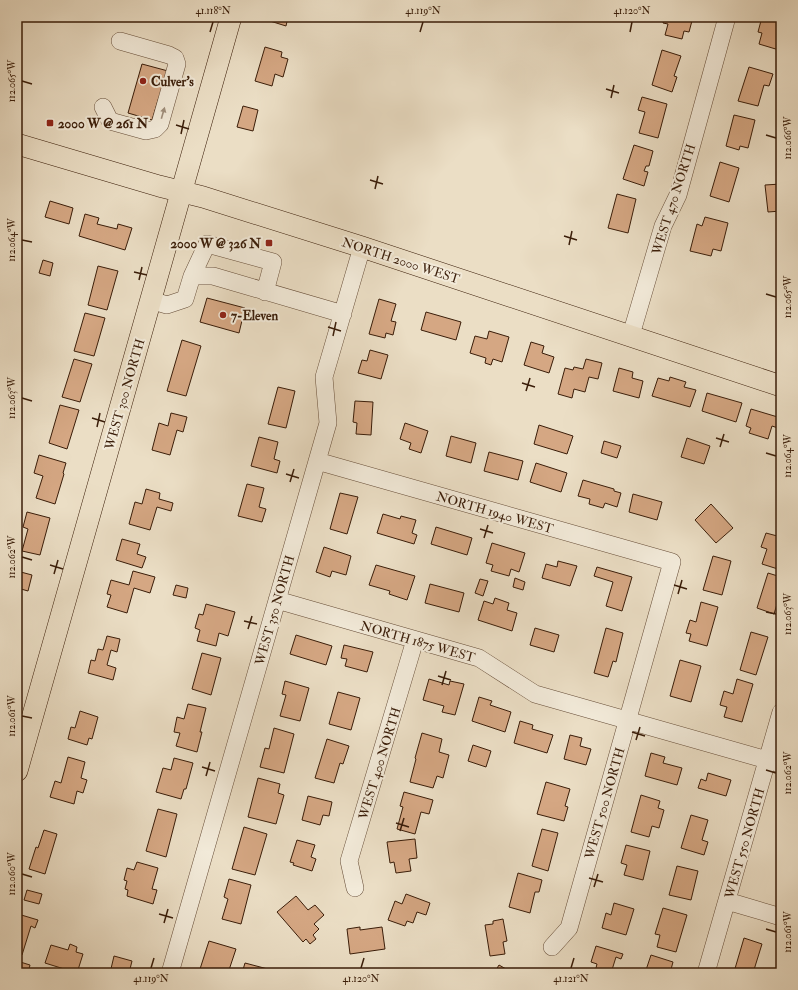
<svg xmlns="http://www.w3.org/2000/svg" width="798" height="990" viewBox="0 0 798 990" font-family="'IM FELL Double Pica',serif">
<rect width="100%" height="100%" fill="#ebdec5"/>
<filter id="stains"><feTurbulence type="fractalNoise" baseFrequency=".005" numOctaves="4"/><feColorMatrix values="0 0 0 0 .2 0 0 0 0 .09 0 0 0 0 .02 0 0 0 .5 -.17"/></filter>
<radialGradient id="worn" r=".72"><stop offset=".6" stop-color="#630" stop-opacity="0"/><stop offset="1" stop-color="#630" stop-opacity=".3"/></radialGradient>
<!-- building -->
<path fill="#d5a783" stroke="#3a1d09" d="M272,17H288L286,26L270,21Z
M664,17H693L689,32L684,31L682,39L665,35L668,24L663,23Z
M762,17H781L779,22L781,23V43L779,50L759,44L762,33L758,32Z
M265,47L282,52L281,57L288,59L283,77L275,74L272,86L255,81Z
M662,50L681,56L674,76L677,77L672,92L652,85Z
M142,64L168,71L165,98L159,97L152,120L128,113Z
M749,67L773,74L769,86L764,85L758,106L738,101Z
M642,97L667,104L658,138L639,133L645,112L638,110Z
M243,106L258,110L253,131L237,127Z
M734,115L755,120L748,148L740,146L739,150L726,146Z
M634,145L653,151L649,166H646L644,171L648,172L644,186L623,179Z
M720,162L739,168L729,202L710,196Z
M781,184V211L768,212L765,185Z
M17,192L21,194L17,209Z
M617,194L636,199L628,233L608,228Z
M50,201L73,208L69,224L45,217Z
M85,214L99,218L97,224L117,229L118,224L132,228L125,250L79,236Z
M705,217L728,223L721,251L713,249L711,256L690,251L697,224L702,226Z
M43,260L53,263L50,276L39,273Z
M98,266L118,271L107,310L88,305Z
M207,298L245,308L239,333L200,322Z
M379,299L396,304L391,321L396,322L393,335L386,333L385,338L369,334Z
M426,312L461,322L456,340L421,330Z
M85,313L105,318L94,356L74,351Z
M489,331L509,337L502,362L493,359L491,365L485,363L486,358L470,353L475,336L487,339Z
M182,340L201,346L186,396L167,391Z
M531,342L544,346L542,353L554,357L549,373L524,365Z
M370,350L388,355L381,379L358,373L362,360L367,361Z
M74,359L92,364L80,402L62,397Z
M586,359L602,363L598,379L589,377L585,392L574,389L572,398L558,394L565,368L573,370L574,367L583,369Z
M619,368L633,372L632,378L643,381L639,398L613,391Z
M670,377L686,382L684,387L696,390L690,407L652,396L658,378L669,381Z
M278,387L295,391L286,428L268,424Z
M707,393L742,403L736,422L702,411Z
M355,401L373,402L371,435L356,434L357,423L353,422Z
M60,405L79,410L67,449L49,443Z
M751,409L781,418V429L772,426L768,439L749,433L751,428L746,426Z
M171,413L187,417L183,432L177,430L170,455L152,450L159,423L168,426Z
M405,423L428,431L421,453L409,449L411,443L400,439Z
M539,425L573,436L567,454L534,444Z
M451,436L476,443L471,463L446,456Z
M259,437L278,442L274,459L280,461L277,473L251,466Z
M687,438L710,446L704,464L681,457Z
M604,441L621,446L617,458L601,453Z
M489,452L523,461L518,480L484,471Z
M39,455L66,463L63,473L64,474L55,504L36,498L43,476L34,473Z
M536,463L567,473L561,492L530,482Z
M583,480L614,489V491L621,493L617,507L605,503L603,508L589,504L590,499L578,496Z
M247,484L264,488L259,507L266,509L262,522L238,516Z
M146,489L160,493L159,499L173,503L171,511L157,507L150,530L129,524L135,502L142,504Z
M340,493L358,497L347,534L330,529Z
M633,494L662,502L657,520L629,512Z
M711,504L733,528L716,543L695,520Z
M27,512L50,518L40,555L22,551L28,529L23,527Z
M383,514L400,519L401,516L416,520L412,533L417,535L414,544L377,533Z
M436,527L472,538L467,555L431,544Z
M766,533L781,537V570L762,564L767,549L761,547Z
M122,539L140,544L137,554L146,557L142,568L116,560Z
M492,543L525,553L519,572L511,569L509,576L491,571L493,565L486,563Z
M324,547L351,556L346,575L332,571L330,577L316,572Z
M713,556L731,561L722,595L703,590Z
M558,561L577,566L570,586L542,578L546,564L557,567Z
M376,565L415,576L407,600L389,594L390,591L369,585Z
M597,567L632,577L622,611L606,606L613,582L594,576Z
M17,571L32,575L28,591L21,589L19,597H17Z
M133,571L155,577L150,593L134,588L127,613L107,607L111,595L107,594L111,580L129,585Z
M768,573L781,577V591L774,614L757,608Z
M515,578L525,582L523,590L513,587Z
M480,579L488,581L483,596L475,593Z
M430,584L464,593L459,612L425,603Z
M176,585L188,588L186,598L173,595Z
M495,598L509,603L507,610L517,613L512,631L478,620L484,601L493,604Z
M701,602L718,607L707,646L689,641L691,634L686,633L690,620L696,622Z
M206,604L235,612L228,636L219,633L216,646L197,641L200,630L195,628L199,614L203,615Z
M535,628L559,635L554,652L530,645Z
M606,628L623,633L616,662L613,661L608,677L594,673Z
M751,632L768,637L756,675L740,670Z
M296,635L332,646L326,665L290,654Z
M107,636L120,639L117,652L111,650L107,665L116,668L113,680L88,673L91,660L95,661L98,649L103,650Z
M344,645L373,652L367,672L345,666L347,659L341,658Z
M202,653L221,658L211,695L192,689Z
M680,660L701,666L691,702L670,696Z
M429,679L449,685L450,681L464,684L455,715L442,712L444,706L423,700Z
M737,679L753,684L742,722L724,717L727,707L720,705L724,691L733,694Z
M285,681L309,688L300,721L280,716L286,695L282,694Z
M338,692L360,698L351,730L329,724Z
M479,697L492,701L490,705L511,712L505,732L472,721Z
M188,704L206,708L200,732H202L197,752L176,746L180,733L174,732L177,717L184,719Z
M80,711L98,717L92,739L89,738L87,745L68,739L71,727L75,728Z
M520,721L533,725L532,729L553,735L547,753L514,743Z
M274,728L294,734L284,773L260,767L265,748L269,749Z
M422,733L442,739L439,752L449,755L443,778L437,776L433,788L410,782L416,759L415,758Z
M570,735L582,738L580,746L591,749L586,765L564,759Z
M327,739L349,746L343,764L340,763L334,783L315,778Z
M473,745L491,751L486,767L468,761Z
M651,753L665,757L663,763L682,768L677,785L645,776Z
M68,757L85,762L81,778L87,780L83,793L77,791L74,804L50,797L55,781L61,783Z
M174,758L193,763L186,789H184L181,799L156,792L163,768L171,770Z
M708,773L731,780L726,796L698,788L701,779L706,781Z
M258,778L280,784L278,793L284,795L276,824L248,817Z
M546,782L570,789L565,806L568,807L564,821L537,814Z
M404,792L433,800L429,814L421,812L415,834L397,829L403,807L400,806Z
M641,795L660,801L658,808L664,810L659,828L652,826L649,837L631,832Z
M308,796L332,802L329,816L323,815L320,825L302,820Z
M158,809L177,814L166,857L146,851Z
M691,815L708,820L702,840L708,842L704,855L681,848Z
M244,827L267,834L255,875L232,869Z
M542,829L558,833L548,871L532,866Z
M44,830L57,834L45,874L29,869L36,847L38,848Z
M415,839L417,858L409,859L411,871L396,873L394,862L390,863L387,842Z
M297,840L315,845L311,857L316,859L312,871L293,865L294,863L290,862Z
M626,845L650,851L643,880L624,875L627,865L621,863Z
M137,862L158,868L152,889L157,890L153,904L127,896L128,890L125,889L127,881L124,880L127,868L134,870Z
M677,866L698,871L691,900L669,895Z
M518,873L542,880L539,892H535L530,913L509,907Z
M229,879L251,885L241,924L222,919L228,899L224,897Z
M27,890L42,894L39,904L24,900Z
M406,894L430,903L426,915L417,912L413,923L407,921L405,926L388,920L395,901L402,904Z
M296,896L308,910L315,905L324,915L314,924L319,929L313,935L316,939L310,944L306,939L303,942L277,912Z
M614,903L634,909L626,935L602,928L606,913L611,915Z
M663,908L687,915L676,952L657,947L660,935L655,934Z
M18,914L38,920L35,928L31,926L22,955L17,953Z
M503,919L507,941L503,942L505,954L490,956L485,925L493,924V921Z
M360,927V930L382,927L385,949L350,954L347,929Z
M744,938L762,944L753,973L734,972Z
M209,941L236,949L228,973H211L200,969Z
M70,944L77,947L76,952L83,954L77,973L45,963L51,945L68,950Z
M596,946L623,954L621,959L616,957L611,973L595,972L597,964L591,962Z
M651,955L673,962L670,973H645Z
M114,956L132,961L129,973H110Z
M781,956V973H777Z
M17,961L30,965L28,973H17Z
M245,963L279,972L278,973H242Z
M499,965L513,973H494Z"/>
<g fill="none" stroke-linecap="round" stroke-linejoin="round">
<!-- minor casing -->
<g stroke="#664d38" stroke-width="18">
<path id="minor" d="M103,107L110,121L146,131L155,129L160,124L177,64L175,58L169,55L120,41
M192,276L207,244L273,262L265,292
M150,300L167,305L185,299L192,276H213L343,314
M631,335L663,226L678,195L727,17
M317,461L672,562L569,928L552,947
M277,600L479,658L535,694L781,764
M355,888L349,861L415,640
M727,901L781,917
M170,973L328,423L324,377L362,247
M706,973L781,712"/>
</g>
<!-- major casing -->
<g stroke="#3a1d09" stroke-width="22">
<path id="major" d="M17,144L159,186L203,197L362,247L781,386
M17,771L231,17"/>
</g>
<!-- minor -->
<use href="#minor" stroke="#f2ead9" stroke-width="17"/>
<!-- major -->
<use href="#major" stroke="#ebdec5" stroke-width="21"/>
</g>
<!-- one-way arrows -->
<defs><path id="oneway-solid" d="M-6-.8H1V-3.2L6.5 0L1 3.2V.8H-6Z"/></defs>
<use fill="#9f8e7b" href="#oneway-solid" transform="translate(163 113) rotate(-74)"/>
<!-- ticks -->
<path fill="none" stroke="#3a1d09" stroke-width="1.5" d="M210,32L213,22M420,32L423,22M630,32L632,22M22,81L32,84M606,89L619,93M611,98L614,85M176,125L189,129M181,134L184,120M766,135L776,138M370,180L383,184M375,189L378,176M564,236L577,240M22,240L32,242M569,245L572,231M134,272L147,275M139,280L142,267M766,294L776,297M328,327L341,331M333,336L336,322M522,383L535,387M526,391L530,378M22,398L32,401M92,418L105,422M97,427L100,413M716,438L729,442M720,447L724,434M766,453L776,456M286,474L299,478M290,482L294,469M480,529L493,533M484,538L488,525M22,557L32,560M50,565L63,569M54,574L58,560M674,585L687,589M678,594L682,580M766,612L776,614M244,621L257,624M248,629L252,616M438,676L451,680M442,685L446,671M22,716L32,718M632,732L645,736M636,740L640,727M202,767L215,771M766,770L776,773M206,776L210,762M396,823L409,827M400,831L404,818M22,874L32,877M589,878L603,882M594,887L598,874M159,914L173,918M164,923L168,909M766,929L776,932M151,968L154,958M361,968L364,958M571,968L574,958"/>
<!-- markers -->
<g fill="#8f2418" stroke="#f2ead9" stroke-width="1.5">
<circle cx="143" cy="81" r="4"/>
<rect x="46" y="119" width="8" height="8" rx="2"/>
<rect x="265" y="239" width="8" height="8" rx="2"/>
<circle cx="223" cy="315" r="4"/>
</g>
<g text-anchor="middle" stroke-width="4" stroke-linejoin="round" paint-order="stroke">
<!-- poi labels -->
<g font-size="13" font-weight="bold" fill="#3a1d09" stroke="#f2ead9" text-anchor="start">
<text x="151" y="86">Culver's</text>
<text x="58" y="128">2000 W @ 261 N</text>
<text x="261" y="248" text-anchor="end">2000 W @ 326 N</text>
<text x="231" y="320">7-Eleven</text>
</g>
<!-- street labels -->
<g font-size="13" fill="#3a1d09" stroke="#f2ead9">
<text transform="translate(673 199) rotate(-72)" y="5">WEST 470 NORTH</text>
<text transform="translate(401 260) rotate(18)" y="5">NORTH 2000 WEST</text>
<text transform="translate(124 394) rotate(-74)" y="5">WEST 300 NORTH</text>
<text transform="translate(495 512) rotate(16)" y="5">NORTH 1940 WEST</text>
<text transform="translate(274 610) rotate(-74)" y="5">WEST 350 NORTH</text>
<text transform="translate(418 641) rotate(16)" y="5">NORTH 1875 WEST</text>
<text transform="translate(379 763) rotate(-73)" y="5">WEST 400 NORTH</text>
<text transform="translate(604 803) rotate(-74)" y="5">WEST 500 NORTH</text>
<text transform="translate(744 843) rotate(-74)" y="5">WEST 550 NORTH</text>
</g>
</g>
<!-- margin -->
<rect width="798" height="990" fill="none" stroke="#ebdec5" stroke-width="44"/>
<rect x="22" y="22" width="754" height="946" fill="none" stroke="#3a1d09" stroke-width="1.5"/>
<g font-size="10" text-anchor="middle" fill="#3a1d09">
<text x="213" y="14">41.118°N</text>
<text x="423" y="14">41.119°N</text>
<text x="632" y="14">41.120°N</text>
<text transform="translate(11 81) rotate(-90)" y="4">112.065°W</text>
<text transform="translate(787 138) rotate(-90)" y="4">112.066°W</text>
<text transform="translate(11 240) rotate(-90)" y="4">112.064°W</text>
<text transform="translate(787 297) rotate(-90)" y="4">112.065°W</text>
<text transform="translate(11 398) rotate(-90)" y="4">112.063°W</text>
<text transform="translate(787 456) rotate(-90)" y="4">112.064°W</text>
<text transform="translate(11 557) rotate(-90)" y="4">112.062°W</text>
<text transform="translate(787 614) rotate(-90)" y="4">112.063°W</text>
<text transform="translate(11 716) rotate(-90)" y="4">112.061°W</text>
<text transform="translate(787 773) rotate(-90)" y="4">112.062°W</text>
<text transform="translate(11 874) rotate(-90)" y="4">112.060°W</text>
<text transform="translate(787 932) rotate(-90)" y="4">112.061°W</text>
<text x="151" y="982">41.119°N</text>
<text x="361" y="982">41.120°N</text>
<text x="571" y="982">41.121°N</text>
</g>
<rect width="100%" height="100%" filter="url(#stains)"/>
<rect width="100%" height="100%" fill="url(#worn)"/>
</svg>
